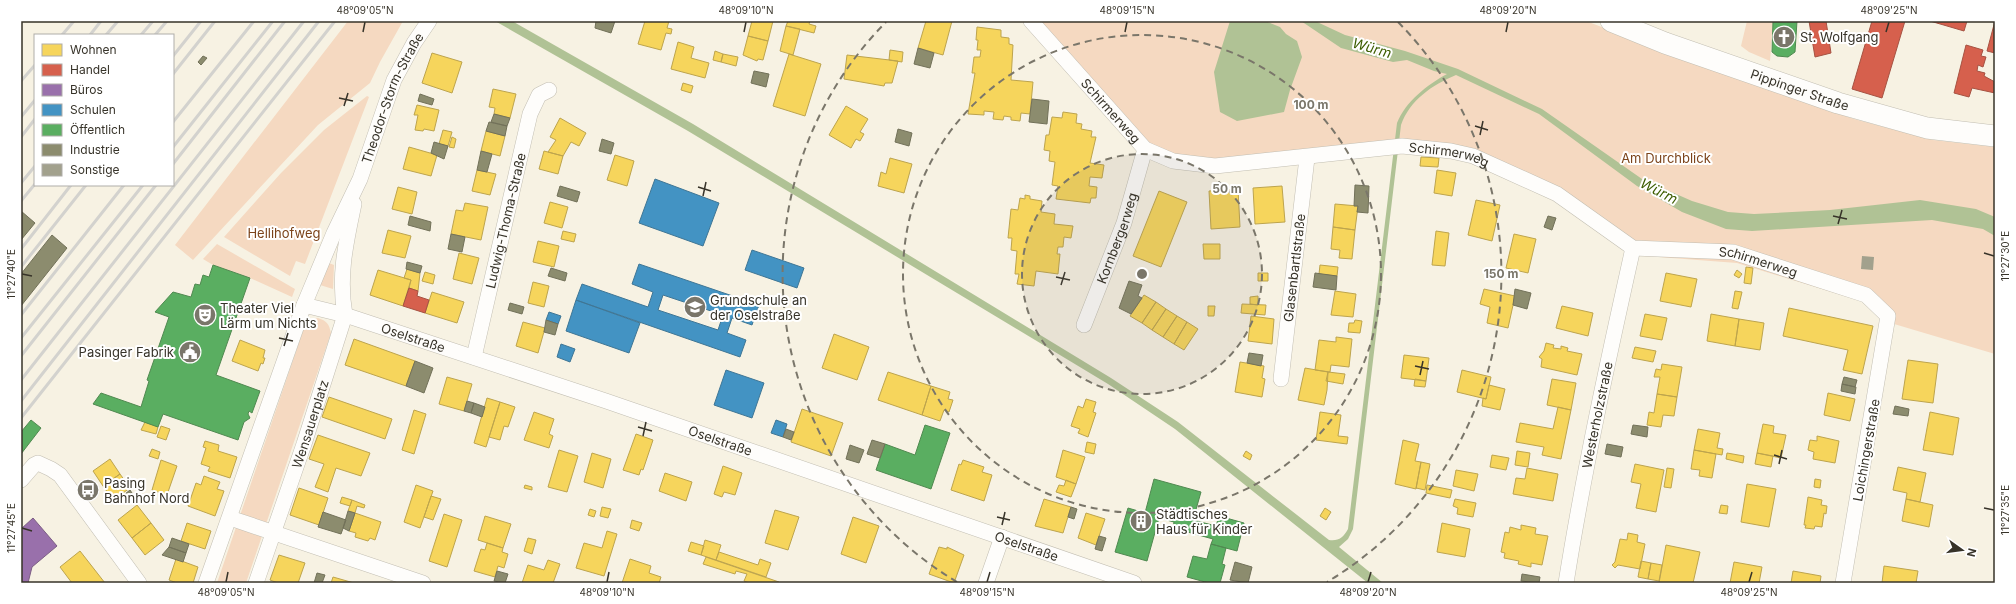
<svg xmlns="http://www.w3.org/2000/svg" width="2016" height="604" viewBox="0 0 2016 604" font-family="Inter,sans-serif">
<rect width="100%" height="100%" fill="#f7f2e3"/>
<!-- green -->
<path fill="#f5d9c1" d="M348,21H403L380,62L370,83L318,125L193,260L175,245Z
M1026,21H1586L1709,68L1854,119L1933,140L1995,147V354L1884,321L1864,302L1737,263L1632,255L1553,199L1467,158L1409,151L1211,170L1143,149Z
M1747,21H1773L1770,61L1749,52L1741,46Z
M367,96L369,97L305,264L296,261L290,276L224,237L281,173L324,130Z
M217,244L295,289L292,297L250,278L213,265L203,259Z
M329,263L334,265L333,289L320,285Z
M318,318C327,321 329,324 331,333L246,583H217L305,325L311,320Z"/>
<!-- water -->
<path fill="#b0c295" d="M495,21H512L693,124L1111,378L1178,422L1329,540C1339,541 1343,538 1348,529L1397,123C1406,101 1427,85 1447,74L1434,71L1407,60L1393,62L1341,48L1301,21H1315L1345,35L1405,51L1458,69L1542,109L1642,179L1692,201L1728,212L1754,214L1830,210L1920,200L1976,209L1995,217V236L1983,229L1932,220L1752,231L1726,229L1682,212L1637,186L1539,114L1456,75C1432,85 1410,100 1401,125L1353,529L1348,539L1339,547L1383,583H1368L1175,429L1108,384L688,131Z
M1230,21H1265L1280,27L1286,34L1297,41L1302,57L1290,90L1284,112L1237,121L1220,112L1214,72Z"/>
<!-- homes -->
<path fill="#f6d55c" stroke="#bda44d" d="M645,21H669L667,28L672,29L671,34L666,33L661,50L638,44Z
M752,21H773L768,41L748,36Z
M788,21H810L809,24L816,26L814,33L786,26Z
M926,21H952L943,55L918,48Z
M786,26L800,29L793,55L780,51Z
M977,27L1001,30V37L1009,38V44L1013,45L1011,80L1033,82L1030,114L1021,113L1020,121L1011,120V117L1004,116L1003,120L993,119L994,112L984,111V115L968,114L975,73H972L974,57H980L981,50H977L978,40H976Z
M748,36L768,41L763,60L758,59L757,61L743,55Z
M678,42L694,47L691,58L709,63L705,78L671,69Z
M890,50L903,52L902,62L889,60Z
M715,51L723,54L721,62L713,60Z
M432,53L462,62L452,93L422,83Z
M723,54L738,57L736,66L721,62Z
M789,54L821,64L805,116L773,106Z
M847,55L898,61L892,83H885L884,86L844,79Z
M683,83L693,86L691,93L681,90Z
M493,89L516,94L510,118L494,114L495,108L489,107Z
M417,105L439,110L434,131L424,129L423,131L415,130L418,115H414Z
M846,106L868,119L860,132L864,134L860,141L856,139L851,148L829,135Z
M1063,112L1077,114L1076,123L1082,124L1081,129L1092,131L1091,137H1096L1090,163L1104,165L1102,178L1090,177L1089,186L1097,187L1096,198H1091L1090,203L1056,199L1058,186L1052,185L1055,162L1049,161L1050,151L1044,150L1046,135H1049L1052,117L1062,118Z
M560,118L586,133L579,146L571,142L563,156L548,152L556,140L550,137Z
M443,130L452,132L448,146L439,144Z
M486,131L505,136L500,156L481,151Z
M452,137L456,139L454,148L449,147Z
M409,147L437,155L431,176L403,169Z
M544,151L563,156L558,174L539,169Z
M615,155L634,161L627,186L607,180Z
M1421,157L1439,158L1438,167L1420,166Z
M890,158L912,164L904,193L878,186L881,172L886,174Z
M477,170L496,174L490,195L472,191Z
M1437,170L1456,173L1452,196L1434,193Z
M1282,186L1285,222L1255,224L1253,188Z
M398,187L417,192L412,214L392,209Z
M1238,189L1240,227L1211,229L1209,191Z
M1159,191L1187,202L1161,267L1133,256Z
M1025,195L1030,196V199L1042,201L1041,212L1055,214L1054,224L1073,226L1071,238L1064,237L1063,247H1058L1057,254H1060L1058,274L1036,271L1034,286L1017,284L1019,274H1015L1017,251L1011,250L1012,238H1008L1011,209L1018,210L1020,198L1025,199Z
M1476,200L1500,205L1492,241L1468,235Z
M550,202L568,207L562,228L544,223Z
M465,203L488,207L481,240L451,234L456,210L463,211Z
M1335,204L1358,206L1355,230L1333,227Z
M1333,227L1355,230L1352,259L1339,258L1340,250L1331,249Z
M388,230L411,236L405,258L382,253Z
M563,231L576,234L574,242L561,239Z
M1436,231L1449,233L1445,266L1432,265Z
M1514,234L1536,239L1528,273L1506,268Z
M538,241L559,246L554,267L533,262Z
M1203,244H1220V259H1204Z
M459,253L479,258L472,284L453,279Z
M1320,265L1338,267L1337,276L1319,274Z
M1746,267L1753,268L1751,284L1744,283Z
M407,269L420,273L418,291L409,288L411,280L404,278Z
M378,270L411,280L403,306L370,295Z
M1737,270L1742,274L1739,278L1734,275Z
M425,272L435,275L433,284L422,281Z
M1258,273H1268V281H1258Z
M1666,273L1697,279L1691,307L1660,301Z
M533,282L549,286L544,307L528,303Z
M1484,289L1515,296L1508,328L1487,323L1490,307L1480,304Z
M1335,291L1356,294L1353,317L1331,315Z
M1735,291L1742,292L1738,309L1732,308Z
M432,292L464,302L457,323L425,313Z
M1144,295L1156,302L1142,323L1130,316Z
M1258,296V305L1250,304V297Z
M1156,302L1166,309L1152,330L1142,323Z
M1242,304L1266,305L1265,315L1241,313Z
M1208,306H1215L1214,316H1208Z
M1562,306L1593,313L1588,336L1556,328Z
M1789,308L1873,326L1862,374L1843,370L1848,350L1783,336Z
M1166,309L1177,316L1163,337L1152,330Z
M1645,314L1667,318L1662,340L1640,336Z
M1711,314L1739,319L1735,346L1707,341Z
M1177,316L1187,322L1174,344L1163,337Z
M1251,316L1274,319L1272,344L1248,341Z
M1739,319L1764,323L1760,350L1735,346Z
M1355,320L1362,321L1360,333L1348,332L1349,323H1354Z
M523,322L545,328L538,353L516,346Z
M1187,322L1198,329L1184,350L1174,344Z
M834,334L869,347L857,380L822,368Z
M1336,337L1352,339L1349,367L1331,365L1330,372L1315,370L1319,340L1336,342Z
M354,339L415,361L406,386L345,365Z
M240,340L265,350L263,358H265L263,364L261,363L258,371L232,361Z
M1546,343L1554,345L1553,348L1561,349V346L1568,348L1567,351L1582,354L1577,375L1541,367L1542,359L1539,357L1544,351Z
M1635,347L1656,351L1653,362L1632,358Z
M1404,355L1429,358L1426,381L1401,378Z
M1908,360L1938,364L1933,403L1902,399Z
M1240,362L1264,366L1262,378L1265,379L1262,397L1235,392Z
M1662,364L1682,367L1677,397L1657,394L1660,377H1654L1656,369L1661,370Z
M1305,368L1328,372L1327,390L1324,405L1298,400Z
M1462,370L1491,377L1486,399L1457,392Z
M888,372L931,386L922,415L878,400Z
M1328,372L1345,374L1343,384L1326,381Z
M447,377L472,384L464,411L439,404Z
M1415,379L1426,381L1425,387L1414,386Z
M1552,379L1576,383L1571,410L1547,405Z
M1489,385L1505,389L1500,410L1482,406L1483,398L1486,399Z
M931,386L950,392L948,399L953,400L949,412L944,410L940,421L922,415Z
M1828,393L1855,399L1850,421L1824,415Z
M1657,394L1677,397L1674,416L1663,415L1661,427L1647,425L1649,412L1654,413Z
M329,397L392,419L385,439L322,417Z
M487,398L500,402L486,447L474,443Z
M1086,399L1096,402L1093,412L1096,413L1088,437L1078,433L1080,429L1071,426L1078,406L1083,408Z
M500,402L515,407L508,427L504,426L500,440L489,437Z
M1558,407L1571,410L1561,459L1542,455L1544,447L1516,442L1520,423L1553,429Z
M802,409L843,423L831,456L791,442Z
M414,410L426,414L414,454L402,450Z
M534,412L554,419L549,434L553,436L549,448L524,440Z
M1320,412L1341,415L1338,436L1348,437L1347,444L1316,440Z
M1930,412L1959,418L1953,455L1923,450Z
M145,422L158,427L156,434L141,430Z
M1763,424L1774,426L1773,433L1786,435L1781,458L1757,453Z
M161,426L170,429L166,440L157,437Z
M1698,429L1720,433L1717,448L1723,449L1722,455L1694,450Z
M636,434L653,440L643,470L641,469L639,475L623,470Z
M318,435L370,453L361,476L336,468L328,492L315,487L324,464L309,459Z
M1817,436L1839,441L1835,463L1813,459L1814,452L1808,450L1810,440L1817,441Z
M1403,440L1419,444L1415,461L1421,462L1416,489L1395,484Z
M205,441L219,445L218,451L237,457L230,478L208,471L210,467L201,464L206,448L203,447Z
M1087,442L1096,444L1094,454L1085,452Z
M152,449L160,452L158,459L149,456Z
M559,450L578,456L567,492L548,487Z
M1063,450L1085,457L1076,484L1056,477Z
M1694,450L1716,454L1712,478L1699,476L1700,470L1691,469Z
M1246,451L1252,455L1250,460L1243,456Z
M1517,451L1530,453L1528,467L1515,465Z
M592,453L611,459L603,488L584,482Z
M1727,453L1744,456L1743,463L1726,459Z
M1757,453L1773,456L1771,467L1755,464Z
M1492,455L1509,458L1506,470L1490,467Z
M110,459L120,474L103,486L93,471Z
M161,460L177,466L167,495L152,490Z
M963,460L984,467L982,472L992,475L984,501L951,490L959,464L961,465Z
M1421,462L1430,464L1425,490L1416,488Z
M1635,464L1664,470L1656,512L1636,508L1641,484L1631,482Z
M723,466L742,473L735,495L724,492L722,497L714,494Z
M1898,467L1926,473L1920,502L1906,499L1907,493L1893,490Z
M1527,468L1558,474L1553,501L1513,494L1516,478L1525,479Z
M1667,468L1674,469L1671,488L1664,487Z
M1456,470L1478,474L1474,491L1453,486Z
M665,473L692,482L686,501L659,491Z
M120,474L130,488L113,500L103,486Z
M204,476L220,482L217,489L224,491L215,516L188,506L196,483L201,485Z
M1815,479L1821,480L1820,488L1814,487Z
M1066,480L1076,484L1071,497L1056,492L1059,485L1064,486Z
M1747,484L1776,489L1769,527L1741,522Z
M416,485L433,491L420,528L404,522Z
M525,485L532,487V490L524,488Z
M1427,485L1452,490L1450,498L1426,493Z
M299,488L328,498L319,525L290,515Z
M431,496L441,499L433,520L424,517Z
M342,497L352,500L350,506L340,503Z
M1808,497L1822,500L1821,505L1827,506L1826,514L1824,513L1822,527L1815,526L1814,529L1805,528L1806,525H1804Z
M1044,499L1071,507L1063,533L1035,526Z
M1455,499L1476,503L1473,517L1457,514L1458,508L1453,506Z
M1906,499L1933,505L1929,527L1902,521Z
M352,500L365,505L364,508L357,506L355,513L348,511Z
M137,505L151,523L132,538L118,520Z
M1721,505L1728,506L1727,514L1719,513Z
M602,507L611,509L608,518L600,516Z
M1325,508L1331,512L1326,520L1320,516Z
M590,509L596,511L594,517L588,515Z
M775,510L799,517L788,550L765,543Z
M355,513L381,522L375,540L370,538L368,541L355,537L356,533L349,531Z
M1086,513L1105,519L1096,545L1078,538Z
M444,514L462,520L447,567L429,561Z
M485,516L511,524L503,548L478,540Z
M853,517L879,526L866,563L841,554Z
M632,520L642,523L639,531L630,528Z
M151,523L164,540L145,555L132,538Z
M187,523L211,531L205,549L181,541Z
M1442,523L1470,529L1465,557L1437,552Z
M1521,525L1536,528L1535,534L1548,536L1542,565L1531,563V567L1518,564L1519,561L1504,558L1505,553L1501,552L1505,532L1509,533L1510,527L1521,530Z
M607,531L617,534L604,576L576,568L584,543L602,548Z
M1628,533L1638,535L1637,542L1645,544L1640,569L1618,565L1615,568L1612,565L1615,562L1620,539L1627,540Z
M528,538L536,540L532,554L524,551Z
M705,540L721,545L716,560L701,555Z
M691,542L704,546L701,555L688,551Z
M487,543L503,548L502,552L508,554L504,568L498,566L495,577L474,571L481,549L485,550Z
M1666,545L1700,552L1693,583H1659Z
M939,547L947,549V547L964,555L954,583L929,574Z
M80,551L105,583H72L60,567Z
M719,552L758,565L760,559L771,563L766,577L716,560Z
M279,555L305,563L298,583H278L270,580Z
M706,557L779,582L778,583H749L744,581L747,574L736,571L735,574L703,564Z
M176,559L198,567L193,583H177L169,580Z
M630,559L651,566L649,573L661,577L659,583H622Z
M548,560L560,564L553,583H522L528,565L544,570Z
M1641,561L1651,563L1648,579L1638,577Z
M1734,562L1762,567L1759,583H1730Z
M1651,563L1662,565L1659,581L1648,579Z
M1884,566L1918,571L1916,583H1882Z
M1793,571L1821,576L1820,583H1791Z
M333,577L354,583H331Z"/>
<!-- shops -->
<path fill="#d6604d" stroke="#a65242" d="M1809,21H1826L1831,53L1815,57Z
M1872,21H1905L1882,98L1852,89Z
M1930,21H1967L1964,31Z
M1995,21V53L1987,51Z
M1966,45L1983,50L1981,56L1986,57L1983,67L1978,65L1977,71L1985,73L1984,76L1995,82V93L1972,88L1969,97L1954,93Z
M409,288L418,291L417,296L429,300L425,313L403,306Z"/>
<!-- offices -->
<path fill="#9970ab" stroke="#7c5e84" d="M33,518L57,546L32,567L28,583H21V529Z"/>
<!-- schools -->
<path fill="#4393c3" stroke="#3f7695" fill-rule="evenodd" d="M655,179L719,203L703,246L639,223Z
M752,250L804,268L797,288L745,270Z
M639,264L759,305L752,325L732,318L727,333L746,340L740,357L576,300L582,284L648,307L653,292L632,284ZM663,295L723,315L718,330L658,310Z
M576,300L640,323L629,353L566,331Z
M549,312L561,316L558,324L546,320Z
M561,344L575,349L570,362L557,357Z
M726,370L764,383L752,418L714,405Z
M776,420L787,424L783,437L771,433Z"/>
<!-- public -->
<path fill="#5aae61" stroke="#508950" d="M1773,21H1797L1795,52L1788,57L1777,56L1772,52Z
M213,265L250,278L216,375L260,391L252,413L249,411L248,414L250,418L244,422L238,440L163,414L158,427L93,404L101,393L141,407L149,381L147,380L169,317L155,312L173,292L191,297L195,284L200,285L203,275L209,277Z
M31,420L41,428L21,454V432Z
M925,425L950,433L931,489L876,470L885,444L915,455Z
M1154,479L1201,492L1193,520L1216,526L1219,516L1244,523L1237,551L1211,544L1213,539L1173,528L1174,522L1159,518L1147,561L1115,552L1128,508L1145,513Z
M1211,544L1226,548L1222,564L1225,565L1220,583H1209L1187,577L1193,556L1207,559Z"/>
<!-- industry -->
<path fill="#8c8c6e" stroke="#727159" d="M596,21H615L611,33L595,28Z
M918,48L934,53L930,68L914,64Z
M203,56L207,58L201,65L198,62Z
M754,71L769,74L766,87L751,83Z
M420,94L434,99L432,105L418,101Z
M1032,99L1049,101L1047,124L1029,122Z
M494,114L510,118L507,126L491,122Z
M489,122L507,126L505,136L486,131Z
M898,129L912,133L909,146L895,142Z
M602,139L614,143L611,154L599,151Z
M434,142L448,146L444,159L431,153Z
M481,151L492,154L487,172L477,170Z
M1355,185L1369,186L1368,213L1357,212L1358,206H1354Z
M560,186L580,192L577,202L557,196Z
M21,211L35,223L21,240Z
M410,216L431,222L430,231L408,225Z
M1548,216L1556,218L1552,230L1544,227Z
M451,234L465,237L462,252L448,249Z
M52,235L67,248L21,306V274Z
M407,262L422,266L420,273L406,269Z
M551,268L567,273L565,281L548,276Z
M1315,273L1337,276L1336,290L1313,287Z
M1129,281L1142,285L1138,296L1142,298L1131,314L1119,308Z
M1515,289L1531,293L1527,309L1513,305Z
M510,303L524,307L522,314L508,310Z
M546,320L558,324L555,335L544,332Z
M1249,353L1263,355L1261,366L1247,363Z
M415,361L433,368L424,393L406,386Z
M1844,377L1857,380L1855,387L1842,384Z
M1842,384L1856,387L1855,394L1841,391Z
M467,401L474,403L471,413L464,411Z
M474,403L485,407L482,417L471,413Z
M1895,406L1909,409L1908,416L1893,414Z
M1633,425L1648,427L1647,437L1631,434Z
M786,429L794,432L791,440L783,437Z
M872,440L885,444L880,458L867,454Z
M1607,444L1623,447L1621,457L1605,454Z
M850,445L864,450L859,463L846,459Z
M130,490L134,496L124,504L120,498Z
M1071,507L1077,509L1074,519L1068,517Z
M348,511L355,513L349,531L343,528Z
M323,512L346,520L341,534L318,527Z
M1099,536L1106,538L1102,551L1095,549Z
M172,538L189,544L186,553L169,547Z
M169,547L186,553L183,562L162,555Z
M1235,562L1252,567L1248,583L1230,580Z
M497,571L508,574L505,583L494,581Z
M317,573L325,575L322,583H314Z
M1522,574L1540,577L1539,583L1521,581Z"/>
<!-- building -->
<path fill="#a2a18d" d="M1862,256L1874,257L1873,270L1861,269Z"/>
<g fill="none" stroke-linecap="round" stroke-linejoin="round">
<!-- minor casing -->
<g stroke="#c2beb2" stroke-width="16">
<g id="minor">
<path id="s1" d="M1031,21L1145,149L1173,161L1215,166L1402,146L1451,151L1473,156L1557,194L1633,248L1733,252L1866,295L1888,316L1843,583"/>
<path id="s2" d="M304,305L345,315L606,401L1134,583"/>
<path id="s3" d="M1084,325L1124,223L1145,149"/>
<path id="s4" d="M474,357L530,114L539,95L549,90"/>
<path id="s5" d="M1281,379L1307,158"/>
<path d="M21,480L34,465L38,463L51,469L60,475L139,583"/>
<path d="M230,518L423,583"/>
<path id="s6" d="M206,583L304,305L334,233L360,179L394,80L414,43L429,21"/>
<path id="s7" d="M256,583L304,444L345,315C338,276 346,242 354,204"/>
<path d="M986,583L1002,537"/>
<path id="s8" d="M1566,583C1584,470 1608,360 1633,248"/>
</g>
</g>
<!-- secondary casing -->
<g stroke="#c2beb2" stroke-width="22">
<g id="secondary">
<path id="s9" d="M1611,21L1665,43L1838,103L1927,128L1995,136"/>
</g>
</g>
<!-- minor -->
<use href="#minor" stroke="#fefdfb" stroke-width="15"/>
<!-- secondary -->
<use href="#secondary" stroke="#fefdfb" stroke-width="21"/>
<!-- rail -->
<path stroke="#d3d2ce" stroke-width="3" d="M62,35L74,21
M90,35L101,21
M106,35L118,21
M141,35L153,21
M155,35L167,21
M173,56L201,21
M173,74L215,21
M21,81L35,65
M21,117L35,100
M173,122L254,21
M21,137L35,119
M173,147L273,21
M173,164L285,21
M21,183L35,166
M21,201L35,184
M21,249L71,185
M21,267L86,185
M21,315L124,185
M21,338L143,185
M21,356L156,185
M21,380L304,21
M21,401L319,21
M21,418L335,21"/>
</g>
<!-- ticks -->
<path fill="none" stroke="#373329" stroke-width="1.5" d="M363,32L365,22M744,32L746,22M1125,32L1127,22M1506,32L1508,22M1886,32L1889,22M339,98L353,101M344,106L348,93M1475,126L1488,130M1480,135L1483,121M698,187L711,191M703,196L706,182M1833,216L1847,219M1838,224L1842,210M1984,253L1994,256M22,274L32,276M1056,277L1070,280M1061,285L1065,272M279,338L293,341M284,346L288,333M1415,366L1429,369M1420,375L1423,361M638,427L652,431M643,436L646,422M1774,455L1787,459M1779,464L1782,450M1984,508L1994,510M997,517L1010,520M1002,525L1005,512M22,528L32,531M226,582L228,572M607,582L609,572M987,582L990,572M1368,582L1371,572M1749,582L1752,572"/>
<!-- distance rings -->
<circle cx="1142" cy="274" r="120" fill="#7a766a" fill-opacity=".12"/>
<g fill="none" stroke="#7a766a" stroke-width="2" stroke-dasharray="7 5">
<circle cx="1142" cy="274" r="120"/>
<circle cx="1142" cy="274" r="239"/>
<path d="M957 582A359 359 0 0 1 886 22M1398 22A359 359 0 0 1 1327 582"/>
</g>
<!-- icons -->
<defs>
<g id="church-disc" transform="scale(1.15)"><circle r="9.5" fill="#7a766a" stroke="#fff"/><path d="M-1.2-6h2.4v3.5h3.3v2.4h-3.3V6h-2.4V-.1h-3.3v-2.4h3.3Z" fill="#fff"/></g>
<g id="school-disc" transform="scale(1.15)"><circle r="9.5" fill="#7a766a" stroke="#fff"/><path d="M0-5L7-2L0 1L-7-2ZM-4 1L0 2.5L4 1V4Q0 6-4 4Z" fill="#fff"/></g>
<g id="theatre-disc" transform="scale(1.15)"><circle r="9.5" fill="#7a766a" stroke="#fff"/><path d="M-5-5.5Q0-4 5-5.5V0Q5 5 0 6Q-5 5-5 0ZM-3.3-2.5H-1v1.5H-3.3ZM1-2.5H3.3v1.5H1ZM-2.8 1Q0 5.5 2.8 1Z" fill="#fff"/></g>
<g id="civic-disc" transform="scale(1.15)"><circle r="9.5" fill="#7a766a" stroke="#fff"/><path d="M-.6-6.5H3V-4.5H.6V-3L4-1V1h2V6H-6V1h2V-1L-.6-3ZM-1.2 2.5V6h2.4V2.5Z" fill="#fff"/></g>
<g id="bus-disc" transform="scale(1.15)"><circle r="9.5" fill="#7a766a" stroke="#fff"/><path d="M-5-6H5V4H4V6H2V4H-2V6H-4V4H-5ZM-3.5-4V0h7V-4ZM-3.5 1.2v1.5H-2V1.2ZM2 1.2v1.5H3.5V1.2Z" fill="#fff"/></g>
<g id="building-disc" transform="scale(1.15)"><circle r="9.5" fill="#7a766a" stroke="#fff"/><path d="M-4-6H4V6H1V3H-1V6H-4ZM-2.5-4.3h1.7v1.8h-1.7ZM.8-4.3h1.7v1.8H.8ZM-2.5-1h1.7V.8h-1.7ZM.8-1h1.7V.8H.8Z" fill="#fff"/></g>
</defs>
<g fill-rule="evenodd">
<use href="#church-disc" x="1784" y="37"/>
<use href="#school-disc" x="695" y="307"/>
<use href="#theatre-disc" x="205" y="315"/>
<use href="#civic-disc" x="190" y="352"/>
<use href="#bus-disc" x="88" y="490"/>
<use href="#building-disc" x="1141" y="521"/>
</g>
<g text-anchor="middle" stroke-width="4" stroke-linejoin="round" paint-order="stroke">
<!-- poi labels -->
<g font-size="13" fill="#373329" stroke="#fff" text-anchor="start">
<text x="1800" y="42">St. Wolfgang</text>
<text x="710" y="305">Grundschule an<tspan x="710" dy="15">der Oselstraße</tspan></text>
<text x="220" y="313">Theater Viel<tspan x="220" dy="15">Lärm um Nichts</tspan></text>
<text x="174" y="357" text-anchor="end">Pasinger Fabrik</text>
<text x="104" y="488">Pasing<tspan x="104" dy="15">Bahnhof Nord</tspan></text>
<text x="1156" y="519">Städtisches<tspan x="1156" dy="15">Haus für Kinder</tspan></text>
</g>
<!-- street labels -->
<g font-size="13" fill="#373329" stroke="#fff">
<text dy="5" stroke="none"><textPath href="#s9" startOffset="201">Pippinger Straße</textPath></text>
<text dy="5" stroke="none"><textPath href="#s6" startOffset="520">Theodor-Storm-Straße</textPath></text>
<text dy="5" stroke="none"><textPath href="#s1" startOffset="120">Schirmerweg</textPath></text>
<text dy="5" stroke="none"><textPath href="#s1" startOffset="480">Schirmerweg</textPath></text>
<text dy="5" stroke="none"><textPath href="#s4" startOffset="140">Ludwig-Thoma-Straße</textPath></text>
<text dy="5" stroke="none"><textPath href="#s3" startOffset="93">Kornbergerweg</textPath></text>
<text dy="5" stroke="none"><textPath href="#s1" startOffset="816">Schirmerweg</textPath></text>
<text dy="5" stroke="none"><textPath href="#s5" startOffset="112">Glasenbartlstraße</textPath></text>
<text dy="5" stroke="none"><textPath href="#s2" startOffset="114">Oselstraße</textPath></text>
<text dy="5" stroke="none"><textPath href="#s8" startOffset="171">Westerholzstraße</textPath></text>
<text dy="5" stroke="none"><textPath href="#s7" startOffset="168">Wensauerplatz</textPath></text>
<text dy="5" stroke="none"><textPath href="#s2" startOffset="438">Oselstraße</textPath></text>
<text transform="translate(1866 450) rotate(-80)" y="5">Loichingerstraße</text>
<text dy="5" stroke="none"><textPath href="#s2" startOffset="762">Oselstraße</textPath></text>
</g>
<!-- park labels -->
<g font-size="13" fill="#7c441b" stroke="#fff">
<text x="1666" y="163">Am Durchblick</text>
<text x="284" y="238">Hellihofweg</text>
</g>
<!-- water labels -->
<g font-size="14" font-style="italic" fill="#3c5d00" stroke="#fff">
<text transform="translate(1372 48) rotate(16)" y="5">Würm</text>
<text transform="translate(1659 191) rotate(27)" y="5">Würm</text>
</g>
</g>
<circle cx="1142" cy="274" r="6" fill="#7a766a" stroke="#fff" stroke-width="2"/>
<g font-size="12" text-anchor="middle" font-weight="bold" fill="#7a766a" stroke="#fff" stroke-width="4" stroke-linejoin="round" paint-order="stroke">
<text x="1311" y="109">100 m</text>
<text x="1227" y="193">50 m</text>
<text x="1501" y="278">150 m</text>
</g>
<!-- border -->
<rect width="2016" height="604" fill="none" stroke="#ffffff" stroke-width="44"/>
<!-- legend -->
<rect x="34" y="34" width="140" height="152" fill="#ffffff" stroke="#afada9"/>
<rect x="42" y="44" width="20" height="12" fill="#f6d55c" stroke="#afada9"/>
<text x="70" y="54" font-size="12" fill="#373329">Wohnen</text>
<rect x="42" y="64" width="20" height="12" fill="#d6604d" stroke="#afada9"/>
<text x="70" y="74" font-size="12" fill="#373329">Handel</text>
<rect x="42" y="84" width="20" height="12" fill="#9970ab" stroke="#afada9"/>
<text x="70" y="94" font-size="12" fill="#373329">Büros</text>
<rect x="42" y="104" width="20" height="12" fill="#4393c3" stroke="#afada9"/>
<text x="70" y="114" font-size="12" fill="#373329">Schulen</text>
<rect x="42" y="124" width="20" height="12" fill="#5aae61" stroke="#afada9"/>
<text x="70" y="134" font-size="12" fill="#373329">Öffentlich</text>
<rect x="42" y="144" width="20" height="12" fill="#8c8c6e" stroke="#afada9"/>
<text x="70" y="154" font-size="12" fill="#373329">Industrie</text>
<rect x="42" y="164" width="20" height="12" fill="#a2a18d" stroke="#afada9"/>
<text x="70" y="174" font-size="12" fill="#373329">Sonstige</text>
<!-- north arrow -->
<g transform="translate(1962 550) rotate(104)" stroke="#ffffff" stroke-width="3" paint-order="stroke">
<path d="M0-3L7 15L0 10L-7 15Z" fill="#373329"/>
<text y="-6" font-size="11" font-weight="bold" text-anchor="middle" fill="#373329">N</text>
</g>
<rect x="22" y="22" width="1972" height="560" fill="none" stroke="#373329" stroke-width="1.5"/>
<g font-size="10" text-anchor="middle" fill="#373329">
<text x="365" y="14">48°09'05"N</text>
<text x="746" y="14">48°09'10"N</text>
<text x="1127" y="14">48°09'15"N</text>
<text x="1508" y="14">48°09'20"N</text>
<text x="1889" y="14">48°09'25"N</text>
<text transform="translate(2005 256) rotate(-90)" y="4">11°27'30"E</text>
<text transform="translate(11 274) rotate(-90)" y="4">11°27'40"E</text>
<text transform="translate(2005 510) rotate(-90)" y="4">11°27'35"E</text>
<text transform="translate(11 528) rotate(-90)" y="4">11°27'45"E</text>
<text x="226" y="596">48°09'05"N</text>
<text x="607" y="596">48°09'10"N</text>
<text x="987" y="596">48°09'15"N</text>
<text x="1368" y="596">48°09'20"N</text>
<text x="1749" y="596">48°09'25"N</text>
</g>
</svg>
